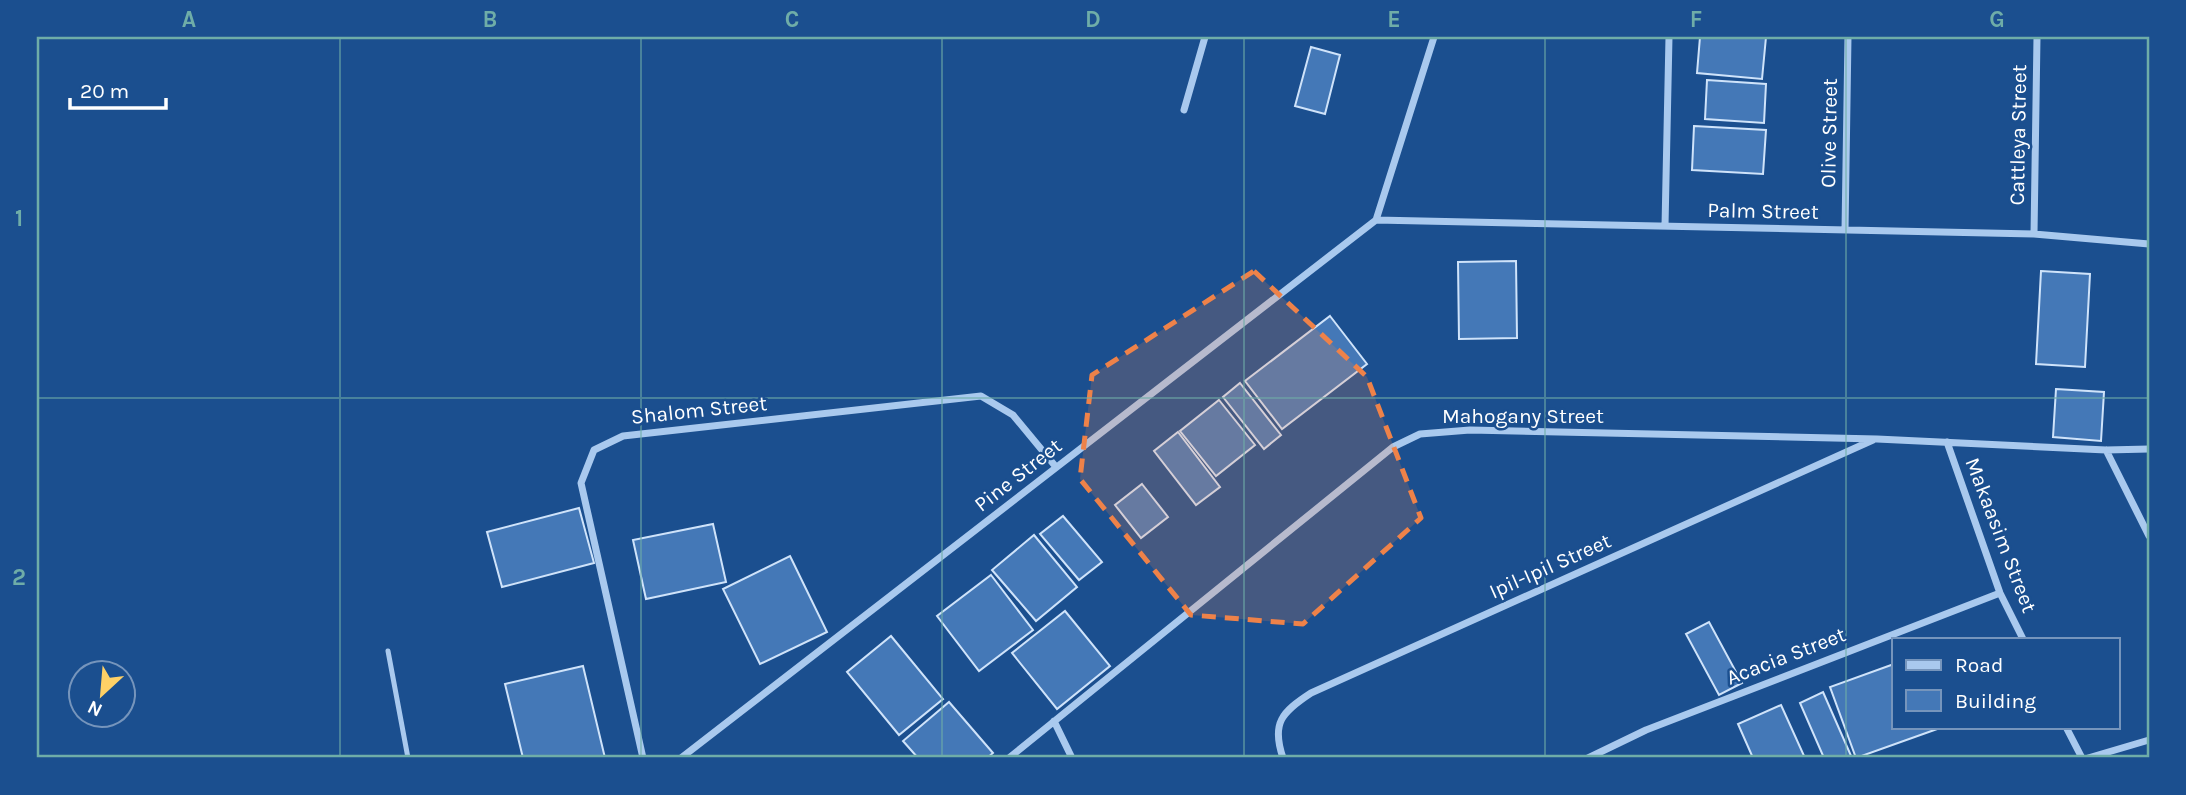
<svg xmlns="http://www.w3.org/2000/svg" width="2186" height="795" viewBox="0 0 2186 795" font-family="Karla,sans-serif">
<rect width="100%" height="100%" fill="#1b4f8f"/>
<!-- building -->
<path fill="#4478b7" stroke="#cfe3fa" stroke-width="2" d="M1700,37H1766L1762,79L1697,73Z
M1311,47L1340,55L1325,114L1295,106Z
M1707,80L1766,84L1764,123L1705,119Z
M1694,126L1766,130L1763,174L1692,170Z
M1516,261L1517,338L1459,339L1458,262Z
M2041,271L2090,274L2085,367L2036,364Z
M1330,316L1367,364L1282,429L1245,381Z
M1240,383L1281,435L1264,449L1223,397Z
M2056,389L2104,392L2101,441L2053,437Z
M1219,400L1255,445L1216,476L1180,431Z
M1178,432L1220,487L1196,505L1154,451Z
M1142,484L1168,517L1141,538L1115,505Z
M579,508L594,563L502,587L487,532Z
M1063,516L1102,562L1079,580L1040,534Z
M713,524L726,582L646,599L633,540Z
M1034,535L1077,587L1036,621L992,570Z
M790,556L827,632L760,664L723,589Z
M991,575L1033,630L979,671L937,616Z
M1065,611L1110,666L1057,709L1012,653Z
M1709,622L1742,683L1719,695L1686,634Z
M891,636L943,699L899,735L847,672Z
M1894,664V727L1940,728L1856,758L1830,687Z
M583,666L605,758H523L505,684Z
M1823,692L1852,758H1824L1800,703Z
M949,702L993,753L987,758H918L903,741Z
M1781,705L1805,758H1753L1738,724Z"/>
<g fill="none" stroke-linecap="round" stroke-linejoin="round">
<!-- service -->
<path stroke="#a9c9ee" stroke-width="5" d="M388,651L408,758"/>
<!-- minor -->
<path stroke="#a9c9ee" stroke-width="7" d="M1184,110L1205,37
M1376,220L2034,234L2149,244
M1376,220L1434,37
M1665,226L1669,37
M1845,230L1848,37
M2034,234L2037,37
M1947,442L2000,593L2023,639
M2106,450L2149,536
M1054,721L1072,758
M2066,727L2082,758
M643,758L581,483L594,450L623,436L981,396L1013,415L1056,467
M681,758L1376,220
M1009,758L1393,447L1420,434L1470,430L1877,439L2106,450L2149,449
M1283,758C1271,723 1282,712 1311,693L1873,440
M1588,758L1646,730L2000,593
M2088,758L2149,740"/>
</g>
<!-- marked area -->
<path fill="#ee8249" fill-opacity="0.2" stroke="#ee8249" stroke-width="5" stroke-dasharray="14 9" stroke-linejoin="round" d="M1254,271L1367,377L1421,518L1303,624L1191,615L1080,479L1092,375Z"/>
<!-- grid -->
<path fill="none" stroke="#6fada8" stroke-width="2" stroke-opacity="0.55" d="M340,37V758M641,37V758M942,37V758M1244,37V758M1545,37V758M1846,37V758M37,398H2149"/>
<g text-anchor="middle" stroke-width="5" stroke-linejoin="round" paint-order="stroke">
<!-- street labels -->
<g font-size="21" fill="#fff" stroke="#1b4f8f">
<text transform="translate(1829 133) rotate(-89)" y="7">Olive Street</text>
<text transform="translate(2018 135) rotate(-89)" y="7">Cattleya Street</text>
<text transform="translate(1763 211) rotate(1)" y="7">Palm Street</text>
<text transform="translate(699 410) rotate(-6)" y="7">Shalom Street</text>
<text x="1523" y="423">Mahogany Street</text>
<text transform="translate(1018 475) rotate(-38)" y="7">Pine Street</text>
<text transform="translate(2001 535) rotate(69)" y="7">Makaasim Street</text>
<text transform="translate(1550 566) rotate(-24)" y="7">Ipil-Ipil Street</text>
<text transform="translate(1786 656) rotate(-21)" y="7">Acacia Street</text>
</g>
</g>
<!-- border -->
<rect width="2186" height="795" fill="none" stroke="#1b4f8f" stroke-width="77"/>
<!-- legend -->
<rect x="1892" y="638" width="228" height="91" fill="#1b4f8f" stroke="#7695bc" stroke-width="2"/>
<rect x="1906" y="660" width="35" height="10" fill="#a9c9ee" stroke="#7695bc" stroke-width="2"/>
<text x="1955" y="672" font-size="21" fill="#ffffff">Road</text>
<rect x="1906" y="690" width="35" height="21" fill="#4478b7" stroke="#7695bc" stroke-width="2"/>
<text x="1955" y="708" font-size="21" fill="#ffffff">Building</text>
<!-- north arrow -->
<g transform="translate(102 694) rotate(206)"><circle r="33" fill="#1b4f8f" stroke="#7695bc" stroke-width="2"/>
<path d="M0-5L12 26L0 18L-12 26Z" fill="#ffd166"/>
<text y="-10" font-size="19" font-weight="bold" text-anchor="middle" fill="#ffffff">N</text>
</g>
<!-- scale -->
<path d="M70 98v10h96v-10" fill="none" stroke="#ffffff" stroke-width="3.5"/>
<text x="80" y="98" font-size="21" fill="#ffffff" stroke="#1b4f8f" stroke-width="5" paint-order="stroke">20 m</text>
<rect x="38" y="38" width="2110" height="718" fill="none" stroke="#6fada8" stroke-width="2.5"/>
<g font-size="23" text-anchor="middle" font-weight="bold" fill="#6fada8">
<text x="189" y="27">A</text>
<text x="490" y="27">B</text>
<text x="792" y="27">C</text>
<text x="1093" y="27">D</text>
<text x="1394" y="27">E</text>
<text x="1696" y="27">F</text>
<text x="1997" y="27">G</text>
<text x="19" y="226">1</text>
<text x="19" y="585">2</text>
</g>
</svg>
